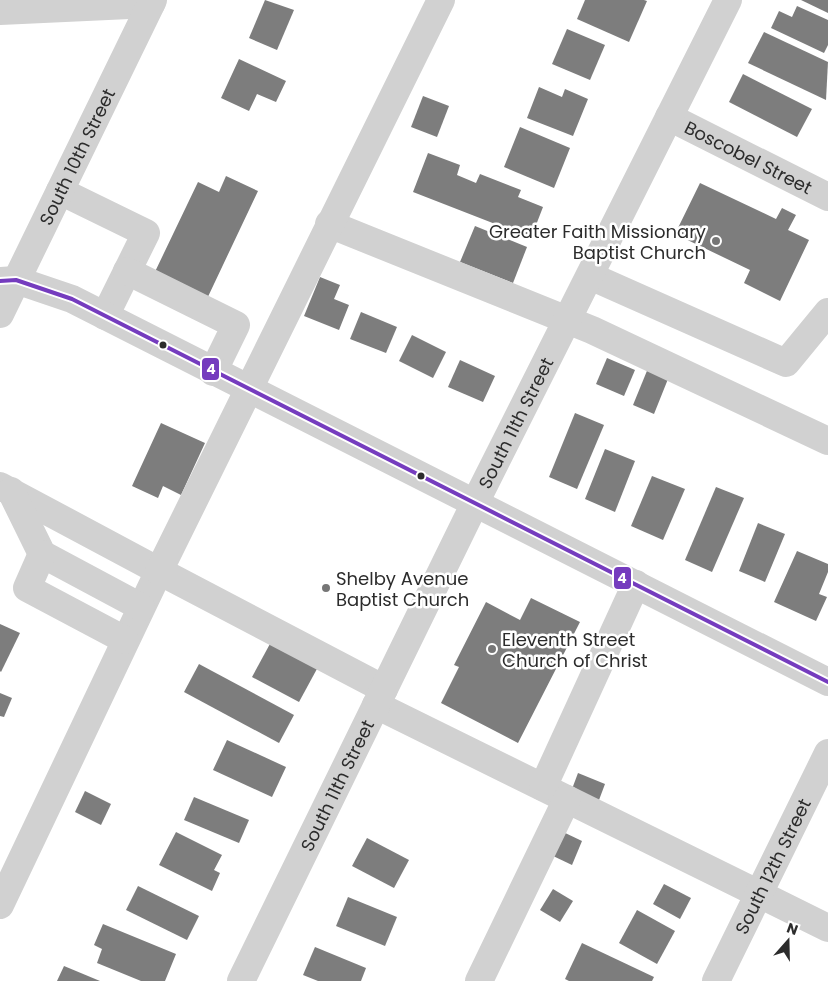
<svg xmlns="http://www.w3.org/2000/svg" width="828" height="981" font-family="Poppins,sans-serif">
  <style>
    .building { fill: #7d7d7d }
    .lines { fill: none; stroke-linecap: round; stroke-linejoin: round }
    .minor { stroke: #d1d1d1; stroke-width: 28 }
    .bus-1-casing { stroke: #fff; stroke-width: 8 }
    .bus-1 { stroke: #753cbe; stroke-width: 4 }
    .poi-dot { fill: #767676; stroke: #fff; stroke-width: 2 }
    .bus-dot { fill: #2c2c2c; stroke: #fff; stroke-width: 2 }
    .labels { text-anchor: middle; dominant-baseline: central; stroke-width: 5; stroke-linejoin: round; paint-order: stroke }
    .street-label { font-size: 18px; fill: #2c2c2c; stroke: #fff }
    .poi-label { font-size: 18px; fill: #2c2c2c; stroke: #fff; text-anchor: start }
    .line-badge { stroke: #fff; stroke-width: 2 }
    .badge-label { font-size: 14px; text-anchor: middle; font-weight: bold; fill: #fff }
  </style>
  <rect width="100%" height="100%" fill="#fff"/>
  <g class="building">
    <path d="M265,0L294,10L277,50L249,38Z"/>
    <path d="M585,0H644L647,1L629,42L577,19Z"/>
    <path d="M801,0H828V13Z"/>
    <path d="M797,6L828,20V45L824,53L771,28L779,11L792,17Z"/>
    <path d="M567,29L605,45L590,80L552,64Z"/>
    <path d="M764,32L828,62L826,100L748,63Z"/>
    <path d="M239,59L286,81L276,102L257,94L249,111L221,98Z"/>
    <path d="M743,74L812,109L797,137L729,102Z"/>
    <path d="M539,87L562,97L565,89L588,99L573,136L527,118Z"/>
    <path d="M423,96L449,106L437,137L411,127Z"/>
    <path d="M520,127L570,148L554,188L504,167Z"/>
    <path d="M428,153L460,165L457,175L476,183L480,174L521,190L518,197L543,207L531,238L413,192Z"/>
    <path d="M226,176L258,191L205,303L152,278L198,182L219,192Z"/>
    <path d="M700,183L776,219L782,208L796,215L788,230L809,240L780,301L744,283L750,270L675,234Z"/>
    <path d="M475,226L527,247L513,283L460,262Z"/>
    <path d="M320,277L340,285L334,299L349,305L339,330L304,316Z"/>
    <path d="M361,312L397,327L386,353L350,339Z"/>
    <path d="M412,335L446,352L433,378L399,361Z"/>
    <path d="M607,358L635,370L624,396L596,384Z"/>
    <path d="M460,360L495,376L483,402L448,387Z"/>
    <path d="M651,361L672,369L654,414L633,405Z"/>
    <path d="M575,413L604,425L577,489L549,477Z"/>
    <path d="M161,423L205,443L181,495L163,486L158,498L132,486Z"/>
    <path d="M605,449L635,461L615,512L585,499Z"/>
    <path d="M652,476L685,489L663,540L631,526Z"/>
    <path d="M716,487L744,498L712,572L685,560Z"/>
    <path d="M758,523L785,534L765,582L739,571Z"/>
    <path d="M797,551L828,564V572L819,594L827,597L816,621L774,602Z"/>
    <path d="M531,598L580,622L518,743L441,703L459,667L454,665L486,602L520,620Z"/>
    <path d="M0,624L20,633L1,672L0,671Z"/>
    <path d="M271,642L318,667L299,702L252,677Z"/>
    <path d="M199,664L294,715L279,743L184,692Z"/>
    <path d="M0,693L12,698L4,717L0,716Z"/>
    <path d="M227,740L286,767L272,797L213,770Z"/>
    <path d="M578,773L605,784L599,800L572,789Z"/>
    <path d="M85,791L111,804L101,825L75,812Z"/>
    <path d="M194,797L249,820L239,843L184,820Z"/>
    <path d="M561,831L582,841L572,865L551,855Z"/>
    <path d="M176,832L222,855L214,870L220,873L212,891L159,865Z"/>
    <path d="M367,838L409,860L394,888L352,866Z"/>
    <path d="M664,884L691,898L680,919L653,904Z"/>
    <path d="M138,886L199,916L187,940L126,910Z"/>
    <path d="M553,889L573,901L560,922L540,910Z"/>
    <path d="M348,897L397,917L385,946L336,926Z"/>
    <path d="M637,910L675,931L657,964L619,943Z"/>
    <path d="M103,924L176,954L165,981H141L97,963L102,949L94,945Z"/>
    <path d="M582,943L654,977L652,981H569L565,979Z"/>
    <path d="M315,947L366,968L361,981H318L303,975Z"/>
    <path d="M64,966L100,981H57Z"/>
  </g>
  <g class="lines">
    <g class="minor">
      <path d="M0,11L151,4"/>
      <path id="s1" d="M669,117L828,197"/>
      <path d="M60,191L146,233L105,316"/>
      <path d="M329,224L592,330L828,441"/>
      <path d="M127,271L236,325L213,372"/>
      <path d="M590,276L786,363L828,312"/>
      <path d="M0,281L16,280L72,299L828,682"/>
      <path id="s2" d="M0,314L153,0"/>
      <path d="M0,486L159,571L0,905"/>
      <path d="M11,491L42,554L141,607"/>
      <path d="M42,554L27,588L125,640"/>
      <path d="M384,689L159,571L441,0"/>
      <path d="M376,705L828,928"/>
      <path d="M543,787L636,584"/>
      <path id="s3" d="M241,981L475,503L728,0"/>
      <path d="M479,981L567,799"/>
      <path id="s4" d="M716,981L828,753"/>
    </g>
    <g class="bus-1-casing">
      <path id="bus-1" d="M0,281L16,280L72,299L828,682"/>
    </g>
    <use href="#bus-1" class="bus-1"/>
  </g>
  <g class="poi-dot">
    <circle cx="716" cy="241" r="5"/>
    <circle cx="326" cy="588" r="5"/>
    <circle cx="492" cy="649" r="5"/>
  </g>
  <g class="bus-dot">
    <circle cx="163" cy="345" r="4.5"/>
    <circle cx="421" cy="476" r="4.5"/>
  </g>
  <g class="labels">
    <g class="street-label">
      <text stroke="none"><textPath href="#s2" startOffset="175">South 10th Street</textPath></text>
      <text stroke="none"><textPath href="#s1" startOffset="89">Boscobel Street</textPath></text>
      <text stroke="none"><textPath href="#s3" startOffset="622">South 11th Street</textPath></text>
      <text stroke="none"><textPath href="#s3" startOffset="218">South 11th Street</textPath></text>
      <text stroke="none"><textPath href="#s4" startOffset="128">South 12th Street</textPath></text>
    </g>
    <g class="poi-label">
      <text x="706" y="231" text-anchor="end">Greater Faith Missionary<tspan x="706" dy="21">Baptist Church</tspan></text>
      <text x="336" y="578">Shelby Avenue<tspan x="336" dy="21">Baptist Church</tspan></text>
      <text x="502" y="639">Eleventh Street<tspan x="502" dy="21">Church of Christ</tspan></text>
    </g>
  </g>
  <g class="line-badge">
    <rect x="201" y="357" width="19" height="24" rx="5" fill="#753cbe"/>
    <rect x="613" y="566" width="19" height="24" rx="5" fill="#753cbe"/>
  </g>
  <g class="badge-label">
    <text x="211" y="374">4</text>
    <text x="622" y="583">4</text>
  </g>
  <g transform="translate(788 941) rotate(20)" stroke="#ffffff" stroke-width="4" paint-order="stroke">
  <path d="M0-4L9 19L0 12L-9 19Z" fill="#2c2c2c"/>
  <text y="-8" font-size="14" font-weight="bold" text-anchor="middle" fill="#2c2c2c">N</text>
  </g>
</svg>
